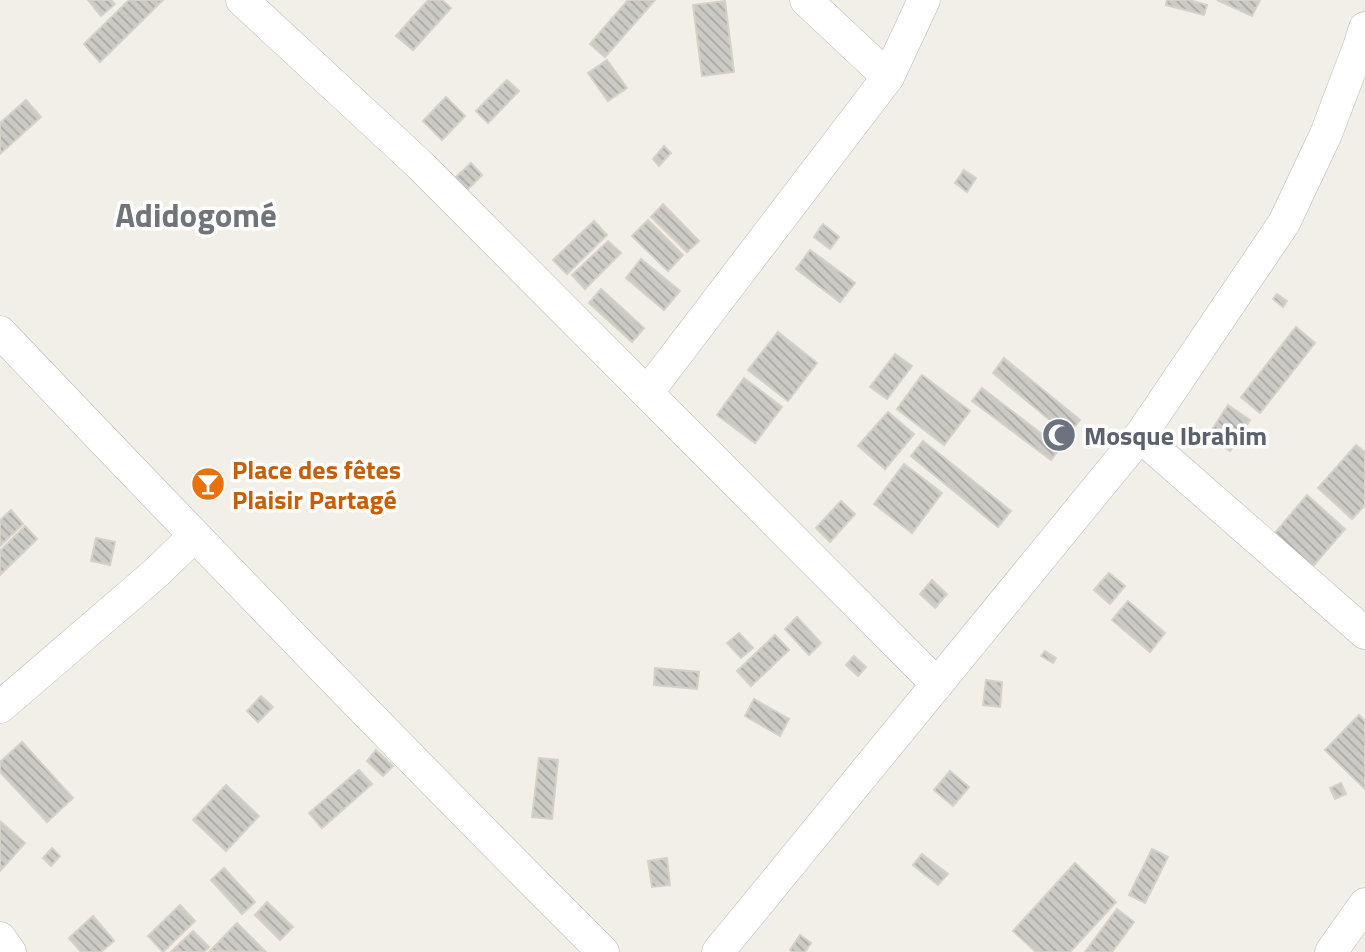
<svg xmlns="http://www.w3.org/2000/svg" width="1365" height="952" font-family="'Titillium Web',sans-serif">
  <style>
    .building { fill: url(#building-back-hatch); stroke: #d6d1c6; stroke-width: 2 }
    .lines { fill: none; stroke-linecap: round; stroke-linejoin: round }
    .minor-casing { stroke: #b5b8bc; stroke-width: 33 }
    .minor { stroke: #fff; stroke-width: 32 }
    .labels { text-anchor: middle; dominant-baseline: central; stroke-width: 7; stroke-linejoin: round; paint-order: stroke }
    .worship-label { font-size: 26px; font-weight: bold; fill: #5b616d; stroke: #fff; text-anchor: start }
    .food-label { font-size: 26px; font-weight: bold; fill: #c56008; stroke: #fff; text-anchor: start }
    .district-label { font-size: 33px; font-weight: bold; fill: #70757a; stroke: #fff }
  </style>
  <defs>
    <pattern id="building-back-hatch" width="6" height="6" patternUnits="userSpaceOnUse" patternTransform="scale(1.75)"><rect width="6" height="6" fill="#cccac5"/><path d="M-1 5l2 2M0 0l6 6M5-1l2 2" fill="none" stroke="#a9a8a4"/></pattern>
  </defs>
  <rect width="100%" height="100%" fill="#f1efe8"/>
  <g class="building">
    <path d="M88,0H111L115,4L101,16Z"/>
    <path d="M129,0H163L100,62L84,44Z"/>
    <path d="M428,0H442L451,8L413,50L396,36Z"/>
    <path d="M628,0H655L605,57L590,44Z"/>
    <path d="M1167,0H1189L1207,5L1204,15L1166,5Z"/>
    <path d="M1217,0H1260L1252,16Z"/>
    <path d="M725,1L734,72L702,76L693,5Z"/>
    <path d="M607,60L627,88L608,101L588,73Z"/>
    <path d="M507,80L519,91L488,123L476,111Z"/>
    <path d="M446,97L465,116L442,140L423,121Z"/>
    <path d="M26,100L41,117L0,154V123Z"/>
    <path d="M664,146L671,153L659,166L653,159Z"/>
    <path d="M471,163L482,175L465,192L453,180Z"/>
    <path d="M964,170L976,178L967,192L955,183Z"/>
    <path d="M663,204L699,241L687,252L651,217Z"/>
    <path d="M648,220L683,255L668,271L632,236Z"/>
    <path d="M594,221L607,235L567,274L553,260Z"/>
    <path d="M823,224L839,237L830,249L814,237Z"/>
    <path d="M608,241L621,253L585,289L572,275Z"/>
    <path d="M810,250L855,283L840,302L796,269Z"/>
    <path d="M641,259L680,291L664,310L626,278Z"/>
    <path d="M601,289L644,328L632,342L589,303Z"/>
    <path d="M1277,294L1287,301L1283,307L1273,299Z"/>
    <path d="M1296,327L1315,343L1260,413L1241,397Z"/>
    <path d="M778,332L817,363L788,401L748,370Z"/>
    <path d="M895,354L912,366L887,399L870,387Z"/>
    <path d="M1004,358L1080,420L1068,435L993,373Z"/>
    <path d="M922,375L970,411L944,445L897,409Z"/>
    <path d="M744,378L782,407L755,443L717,415Z"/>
    <path d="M982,388L1060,448L1051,460L972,401Z"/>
    <path d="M1228,405L1250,420L1230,451L1208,436Z"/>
    <path d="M888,412L914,434L885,469L858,446Z"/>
    <path d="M923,441L1011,511L998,527L911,456Z"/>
    <path d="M1356,445L1365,452V505L1352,519L1318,488Z"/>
    <path d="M904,464L942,493L912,533L874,504Z"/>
    <path d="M1307,495L1345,529L1307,573L1269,540Z"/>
    <path d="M841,501L855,514L830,542L816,528Z"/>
    <path d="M11,510L23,524L0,546V520Z"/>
    <path d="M25,526L37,539L0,575V551Z"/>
    <path d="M96,538L115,542L110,565L91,561Z"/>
    <path d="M1109,573L1125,586L1110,604L1094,590Z"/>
    <path d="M932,580L947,594L935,608L920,594Z"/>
    <path d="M1128,601L1165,633L1150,652L1112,620Z"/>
    <path d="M797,617L821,643L809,655L785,629Z"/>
    <path d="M739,633L753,648L741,658L727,643Z"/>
    <path d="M775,635L789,650L751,686L737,671Z"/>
    <path d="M1045,651L1056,658L1053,663L1041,656Z"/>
    <path d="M854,656L866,667L858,676L846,665Z"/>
    <path d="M655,668L699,672L697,689L654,685Z"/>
    <path d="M986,680L1002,682L1000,707L983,705Z"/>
    <path d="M261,696L273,707L258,722L247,711Z"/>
    <path d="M754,699L789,719L780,736L745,716Z"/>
    <path d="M1359,715L1365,721V789L1325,750Z"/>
    <path d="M22,742L73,798L47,822L0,772V762Z"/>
    <path d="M376,750L393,766L383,776L367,761Z"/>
    <path d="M539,758L558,760L552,819L532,817Z"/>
    <path d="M359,770L372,784L322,828L309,813Z"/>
    <path d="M950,771L969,787L953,806L934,790Z"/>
    <path d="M1341,783L1346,794L1335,799L1330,788Z"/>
    <path d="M226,785L259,816L226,851L193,820Z"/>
    <path d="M0,821L25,843L0,871Z"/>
    <path d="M52,848L60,856L51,866L43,858Z"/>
    <path d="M1152,849L1168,857L1145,903L1129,895Z"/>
    <path d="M922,854L948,874L938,885L913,865Z"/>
    <path d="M667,858L670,885L652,887L648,861Z"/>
    <path d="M1075,863L1116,902L1070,952H1036L1013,931Z"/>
    <path d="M224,868L255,902L242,914L211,880Z"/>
    <path d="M267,902L293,927L280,940L255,915Z"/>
    <path d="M180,905L195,921L163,952L148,936Z"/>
    <path d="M1117,909L1134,922L1112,952H1085Z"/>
    <path d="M93,916L114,941L101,952H81L69,938Z"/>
    <path d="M237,923L266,952L210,951Z"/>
    <path d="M193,931L209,947L204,952H171Z"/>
    <path d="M800,935L811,943L805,952H793L790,950Z"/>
  </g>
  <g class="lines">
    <g class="minor-casing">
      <g id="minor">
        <path d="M242,0L420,165L937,684"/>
        <path d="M806,0L888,77"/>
        <path d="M0,332C199,541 399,748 603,952"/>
        <path d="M647,393L888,77L924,0"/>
        <path d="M1140,436L1365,633"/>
        <path d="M0,707L156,573L194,536"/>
        <path d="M0,938L10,952"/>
        <path d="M718,952L1140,436L1284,223L1326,134L1359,47L1365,28"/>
        <path d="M1331,952L1365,904"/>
      </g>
    </g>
    <use href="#minor" class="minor"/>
  </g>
  <defs>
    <g id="mosque-disc" transform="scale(1.75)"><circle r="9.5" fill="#6b7280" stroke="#fff"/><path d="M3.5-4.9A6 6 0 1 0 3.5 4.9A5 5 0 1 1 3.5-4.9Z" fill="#fff"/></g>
    <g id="bar-disc" transform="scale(1.75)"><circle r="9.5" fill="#e8710a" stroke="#fff"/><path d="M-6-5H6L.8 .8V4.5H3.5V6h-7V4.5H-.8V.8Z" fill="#fff"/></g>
  </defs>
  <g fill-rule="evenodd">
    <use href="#mosque-disc" x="1059" y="435"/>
    <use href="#bar-disc" x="208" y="484"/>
  </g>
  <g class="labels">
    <g class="worship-label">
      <text x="1084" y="435">Mosque Ibrahim</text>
    </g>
    <g class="food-label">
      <text x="232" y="469">Place des fêtes<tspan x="232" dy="30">Plaisir Partagé</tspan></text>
    </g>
    <g class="district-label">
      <text x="196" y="215">Adidogomé</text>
    </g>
  </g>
</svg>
